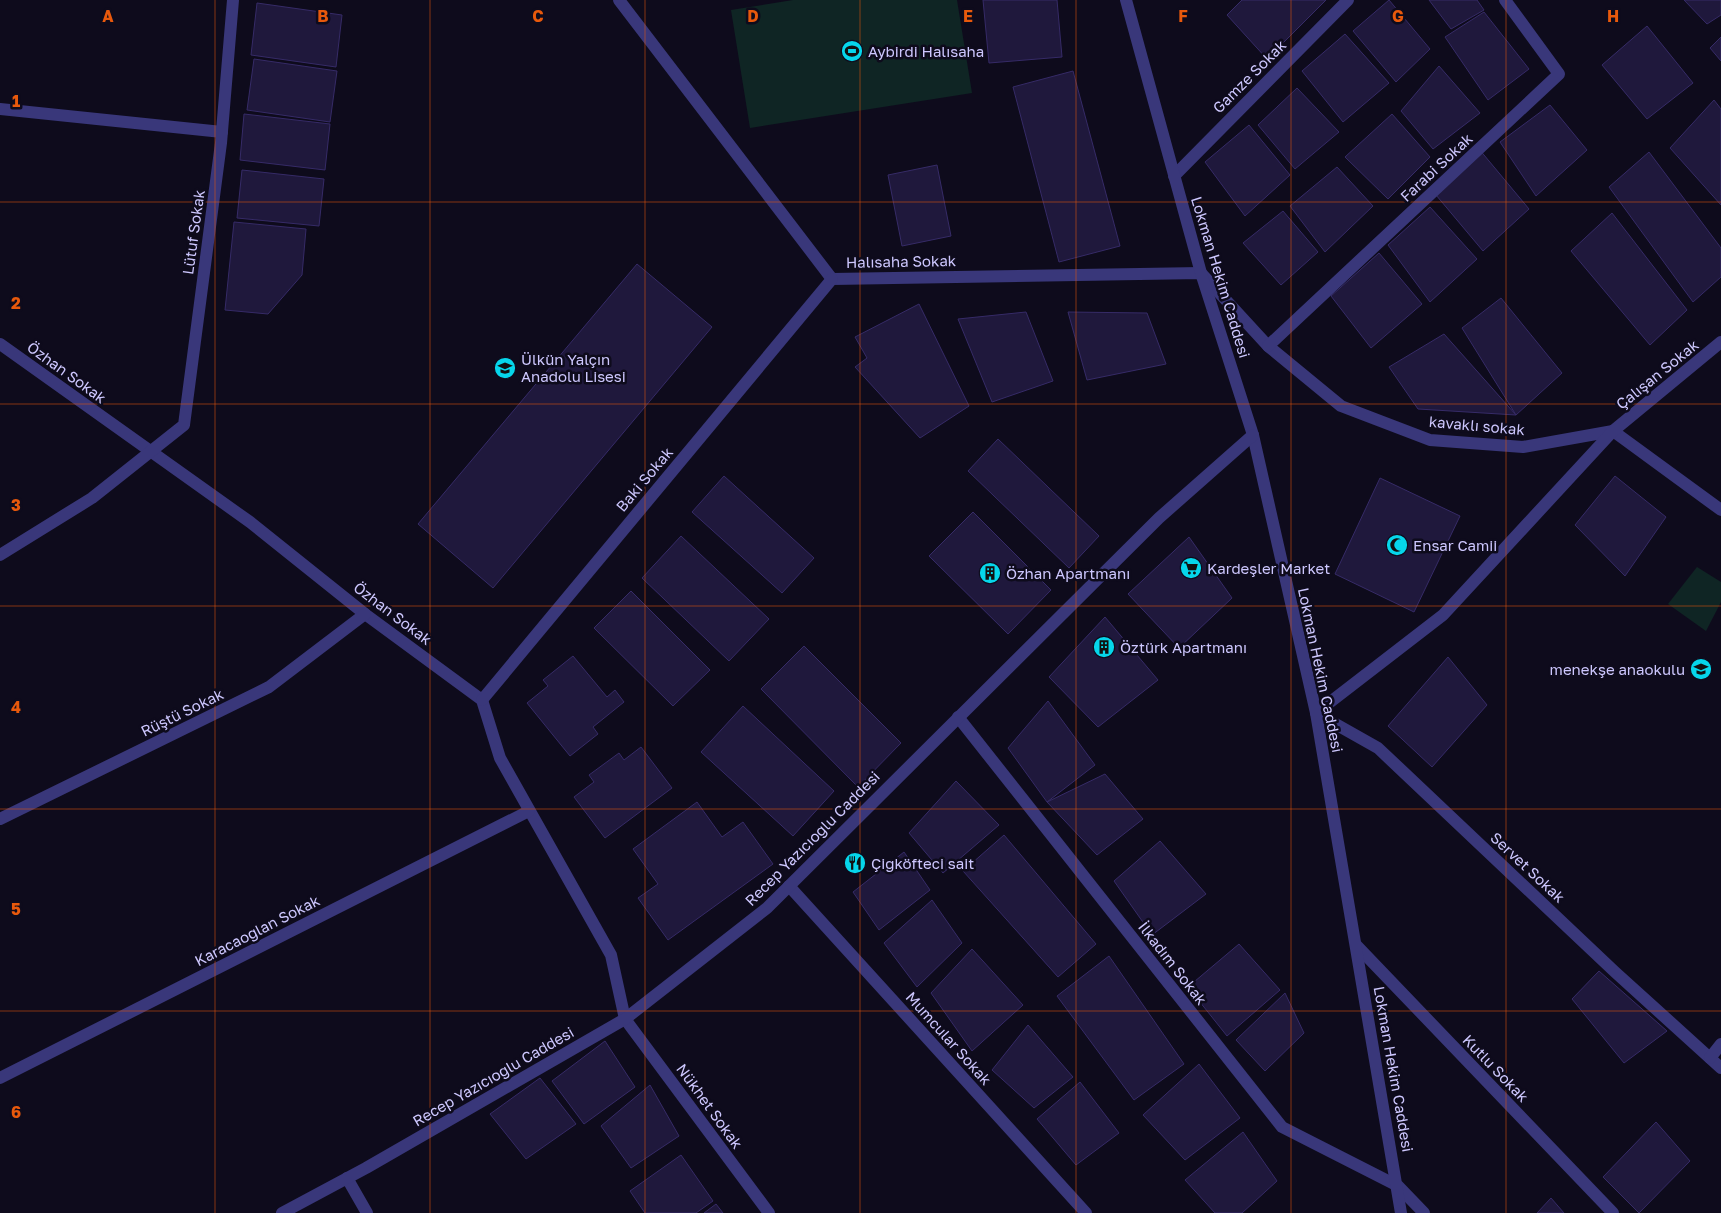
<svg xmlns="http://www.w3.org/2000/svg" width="1721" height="1213" font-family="'Golos Text',sans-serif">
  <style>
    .green { fill: #0f2524 }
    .building { fill: #1f183c; stroke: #362b67 }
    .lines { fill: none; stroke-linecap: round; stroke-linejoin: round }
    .minor { stroke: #39377a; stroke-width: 12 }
    .tertiary { stroke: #39377a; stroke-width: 12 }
    .grid { fill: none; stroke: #e8590c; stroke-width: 1; stroke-opacity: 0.55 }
    .labels { text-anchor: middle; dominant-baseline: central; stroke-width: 5; stroke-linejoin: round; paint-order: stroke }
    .poi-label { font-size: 15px; fill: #cdc7fe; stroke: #0e0b1c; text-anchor: start }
    .street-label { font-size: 15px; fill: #cdc7fe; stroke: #0e0b1c }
    .grid-label { font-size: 16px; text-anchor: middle; font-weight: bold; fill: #e8590c; stroke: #0e0b1c; stroke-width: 5; stroke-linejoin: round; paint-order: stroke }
  </style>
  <rect width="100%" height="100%" fill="#0e0b1c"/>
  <g class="green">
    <path d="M793,0H957L972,93L750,128L731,10Z"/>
    <path d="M1697,567L1721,582V602L1706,631L1668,604Z"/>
  </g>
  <g class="building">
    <path d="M983,0H1057L1062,57L989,63Z"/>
    <path d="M1242,0H1326L1267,59L1227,15Z"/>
    <path d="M1389,0L1430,49L1396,82L1353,31Z"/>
    <path d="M1429,0H1477L1484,10L1451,29Z"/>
    <path d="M1684,0H1721V15L1707,24Z"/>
    <path d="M257,3L342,15L336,67L251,55Z"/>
    <path d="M1484,12L1529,69L1488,100L1445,37Z"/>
    <path d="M1647,26L1693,83L1647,119L1602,65Z"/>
    <path d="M1345,34L1389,83L1343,122L1302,71Z"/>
    <path d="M1721,37V61L1710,48Z"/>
    <path d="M254,59L337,71L330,122L247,110Z"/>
    <path d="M1439,66L1480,113L1433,149L1401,111Z"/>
    <path d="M1073,71L1120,246L1059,262L1013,87Z"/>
    <path d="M1297,88L1339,132L1295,169L1258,125Z"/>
    <path d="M1714,100L1721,109V205L1670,148Z"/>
    <path d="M1550,105L1587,150L1536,196L1500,142Z"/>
    <path d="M244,114L330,124L325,170L240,160Z"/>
    <path d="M1392,114L1430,157L1388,199L1345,157Z"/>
    <path d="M1249,125L1290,175L1245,216L1205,162Z"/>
    <path d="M1479,149L1529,209L1483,251L1436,195Z"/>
    <path d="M1649,152L1721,248V277L1693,302L1609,187Z"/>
    <path d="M937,165L951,236L902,246L888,175Z"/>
    <path d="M1337,167L1373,206L1325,252L1290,206Z"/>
    <path d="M242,170L324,179L319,226L237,218Z"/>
    <path d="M1430,207L1477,259L1430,302L1388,245Z"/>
    <path d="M1283,211L1318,252L1281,285L1243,243Z"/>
    <path d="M1612,213L1687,310L1650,345L1571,251Z"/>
    <path d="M234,222L306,229L302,275L268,314L225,310Z"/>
    <path d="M1379,253L1422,304L1371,348L1331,296Z"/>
    <path d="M637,264L712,327L493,588L418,524Z"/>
    <path d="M1501,298L1562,373L1516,415L1462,328Z"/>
    <path d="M919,304L969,406L920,438L855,367L867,358L855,337Z"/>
    <path d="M1026,312L1053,381L992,402L958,319Z"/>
    <path d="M1068,312L1147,313L1166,364L1087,380Z"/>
    <path d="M1444,334L1516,415L1418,409L1389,367Z"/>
    <path d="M998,439L1099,536L1069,568L968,471Z"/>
    <path d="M724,476L814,558L782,593L692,512Z"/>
    <path d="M1615,476L1666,517L1625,576L1575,525Z"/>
    <path d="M1380,478L1460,516L1414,612L1335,574Z"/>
    <path d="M973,512L1051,590L1008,634L929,556Z"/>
    <path d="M681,536L769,619L729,661L642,578Z"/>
    <path d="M1189,537L1232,598L1179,648L1128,594Z"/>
    <path d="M631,591L710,670L673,706L594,628Z"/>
    <path d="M1105,617L1158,680L1098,727L1049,677Z"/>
    <path d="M804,646L901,743L858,787L761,689Z"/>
    <path d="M573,656L607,697L615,690L624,702L593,727L598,734L570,756L527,703L548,686L543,680Z"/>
    <path d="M1448,657L1487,705L1432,767L1388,726Z"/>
    <path d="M1048,701L1095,765L1047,802L1008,748Z"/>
    <path d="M743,706L834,791L793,836L701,752Z"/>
    <path d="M641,747L672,788L605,838L574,797L594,782L589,775L619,753L624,760Z"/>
    <path d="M1105,774L1143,819L1097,855L1047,802Z"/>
    <path d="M956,781L999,825L943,873L909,833Z"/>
    <path d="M697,802L722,837L743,822L773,864L668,940L638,898L658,884L633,849Z"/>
    <path d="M1004,835L1096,944L1058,977L963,871Z"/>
    <path d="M1160,841L1206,894L1152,935L1114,881Z"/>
    <path d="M904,852L930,890L879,930L853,892Z"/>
    <path d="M932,900L962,943L917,987L884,943Z"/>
    <path d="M1239,944L1280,990L1227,1036L1188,987Z"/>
    <path d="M972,949L1023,1005L972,1051L931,993Z"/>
    <path d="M1109,956L1184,1064L1134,1100L1057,996Z"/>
    <path d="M1599,971L1667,1031L1624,1063L1572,999Z"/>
    <path d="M1285,993L1304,1033L1265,1071L1236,1040Z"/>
    <path d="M1028,1025L1073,1077L1034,1108L992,1070Z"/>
    <path d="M605,1041L635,1087L584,1124L552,1081Z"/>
    <path d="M1199,1064L1240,1118L1185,1160L1143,1115Z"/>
    <path d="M540,1078L576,1124L526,1159L490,1114Z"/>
    <path d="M1080,1082L1119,1133L1076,1165L1037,1119Z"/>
    <path d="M650,1085L679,1136L631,1168L601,1126Z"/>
    <path d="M1656,1122L1690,1161L1639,1213L1603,1177Z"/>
    <path d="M1243,1132L1277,1181L1242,1213H1215L1185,1180Z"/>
    <path d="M681,1155L713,1201L696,1213H645L630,1191Z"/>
    <path d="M1551,1198L1564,1213H1537Z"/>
    <path d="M716,1204L723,1213H704Z"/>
  </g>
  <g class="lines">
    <g class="minor">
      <path d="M619,0L832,279L1201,273L1268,346L1341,406L1430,440L1523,447L1613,431L1721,510"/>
      <path d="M0,109L222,132"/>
      <path d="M1174,176L1348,0"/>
      <path d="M1721,342L1613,431L1443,615L1316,713L1378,748L1615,972L1721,1068"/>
      <path d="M0,344L250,522L365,614L482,700L500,758L611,955L625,1019L769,1213"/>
      <path d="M1268,346L1559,74L1505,0"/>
      <path d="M0,555L92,498L184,425L221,143L233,0"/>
      <path d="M482,700L832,279"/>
      <path d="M958,717L1282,1127L1398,1186L1424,1213"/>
      <path d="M0,819L269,687L365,614"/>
      <path d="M789,886L1086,1213"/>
      <path d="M1356,945L1613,1213"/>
      <path d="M1710,1058L1721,1044"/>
      <path d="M0,1078L529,811"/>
      <path d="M347,1178L367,1213"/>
    </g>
    <g class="tertiary">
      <path d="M1126,0L1201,273L1253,435L1316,713L1401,1213"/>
      <path d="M282,1213L366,1168L625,1019L767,908L1159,518L1253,435"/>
    </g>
  </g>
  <path class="grid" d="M215,0V1213M430,0V1213M645,0V1213M860,0V1213M1076,0V1213M1291,0V1213M1506,0V1213M0,202H1721M0,404H1721M0,606H1721M0,809H1721M0,1011H1721"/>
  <defs>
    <g id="stadium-disc" transform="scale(1.125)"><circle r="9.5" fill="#06d6eb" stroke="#0e0b1c"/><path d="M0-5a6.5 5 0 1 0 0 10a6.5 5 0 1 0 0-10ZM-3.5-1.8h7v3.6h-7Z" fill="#111"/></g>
    <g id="school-disc" transform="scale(1.125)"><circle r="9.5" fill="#06d6eb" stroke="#0e0b1c"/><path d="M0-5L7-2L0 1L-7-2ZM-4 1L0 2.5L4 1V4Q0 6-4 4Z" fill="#111"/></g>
    <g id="mosque-disc" transform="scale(1.125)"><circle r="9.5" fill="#06d6eb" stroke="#0e0b1c"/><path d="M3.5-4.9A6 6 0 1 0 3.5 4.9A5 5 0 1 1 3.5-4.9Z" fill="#111"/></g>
    <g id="supermarket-disc" transform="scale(1.125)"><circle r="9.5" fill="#06d6eb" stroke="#0e0b1c"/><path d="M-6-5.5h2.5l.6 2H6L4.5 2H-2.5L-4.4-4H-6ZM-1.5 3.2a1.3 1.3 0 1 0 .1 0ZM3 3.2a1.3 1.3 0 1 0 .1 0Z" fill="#111"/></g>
    <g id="building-disc" transform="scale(1.125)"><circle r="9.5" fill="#06d6eb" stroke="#0e0b1c"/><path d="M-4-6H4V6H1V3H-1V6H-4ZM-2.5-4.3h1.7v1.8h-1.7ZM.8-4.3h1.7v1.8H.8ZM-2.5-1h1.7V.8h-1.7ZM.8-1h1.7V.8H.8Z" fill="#111"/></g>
    <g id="restaurant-disc" transform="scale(1.125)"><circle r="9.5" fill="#06d6eb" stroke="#0e0b1c"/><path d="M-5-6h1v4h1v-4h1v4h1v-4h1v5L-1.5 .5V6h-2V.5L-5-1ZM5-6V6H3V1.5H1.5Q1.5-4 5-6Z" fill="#111"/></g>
  </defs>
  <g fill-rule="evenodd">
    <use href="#stadium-disc" x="852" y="51"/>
    <use href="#school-disc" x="505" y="368"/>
    <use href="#mosque-disc" x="1397" y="545"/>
    <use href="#supermarket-disc" x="1191" y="568"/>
    <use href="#building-disc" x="990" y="573"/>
    <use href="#building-disc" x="1104" y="647"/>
    <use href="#school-disc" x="1701" y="669"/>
    <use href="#restaurant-disc" x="855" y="863"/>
  </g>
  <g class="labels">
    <g class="poi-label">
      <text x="868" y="51">Aybirdi Halısaha</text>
      <text x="521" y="359">Ülkün Yalçın<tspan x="521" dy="17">Anadolu Lisesi</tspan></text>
      <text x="1413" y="545">Ensar Camii</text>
      <text x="1207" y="568">Kardeşler Market</text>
      <text x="1006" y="573">Özhan Apartmanı</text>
      <text x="1120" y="647">Öztürk Apartmanı</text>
      <text x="1685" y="669" text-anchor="end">menekşe anaokulu</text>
      <text x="871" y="863">Çiğköfteci sait</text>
    </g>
    <g class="street-label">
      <text transform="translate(1249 76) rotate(-45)">Gamze Sokak</text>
      <text transform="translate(1436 167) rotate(-43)">Farabi Sokak</text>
      <text transform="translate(193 232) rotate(-82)">Lütuf Sokak</text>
      <text transform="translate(901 261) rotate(-1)">Halısaha Sokak</text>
      <text transform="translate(1221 277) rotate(73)">Lokman Hekim Caddesi</text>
      <text transform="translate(67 372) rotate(36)">Özhan Sokak</text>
      <text transform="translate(1657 374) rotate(-39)">Çalışan Sokak</text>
      <text transform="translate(1477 425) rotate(5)">kavaklı sokak</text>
      <text transform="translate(644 479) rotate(-50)">Baki Sokak</text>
      <text transform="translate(393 613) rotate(37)">Özhan Sokak</text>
      <text transform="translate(1321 670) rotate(78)">Lokman Hekim Caddesi</text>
      <text transform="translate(182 712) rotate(-26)">Rüştü Sokak</text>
      <text transform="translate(812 838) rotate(-45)">Recep Yazıcıoğlu Caddesi</text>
      <text transform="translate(1528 867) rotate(43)">Servet Sokak</text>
      <text transform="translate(257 930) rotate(-27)">Karacaoğlan Sokak</text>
      <text transform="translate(1173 963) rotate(52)">İlkadım Sokak</text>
      <text transform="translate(949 1038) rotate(48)">Mumcular Sokak</text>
      <text transform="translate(1496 1068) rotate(46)">Kutlu Sokak</text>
      <text transform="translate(1394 1069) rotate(80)">Lokman Hekim Caddesi</text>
      <text transform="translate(493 1076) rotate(-30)">Recep Yazıcıoğlu Caddesi</text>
      <text transform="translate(710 1106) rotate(54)">Nükhet Sokak</text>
    </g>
  </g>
  <g class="grid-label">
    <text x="108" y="22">A</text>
    <text x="323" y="22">B</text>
    <text x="538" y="22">C</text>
    <text x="753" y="22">D</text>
    <text x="968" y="22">E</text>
    <text x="1183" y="22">F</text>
    <text x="1398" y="22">G</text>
    <text x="1613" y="22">H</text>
    <text x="16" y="107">1</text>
    <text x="16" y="309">2</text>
    <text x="16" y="511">3</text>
    <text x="16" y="713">4</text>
    <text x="16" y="915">5</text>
    <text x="16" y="1118">6</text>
  </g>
</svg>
